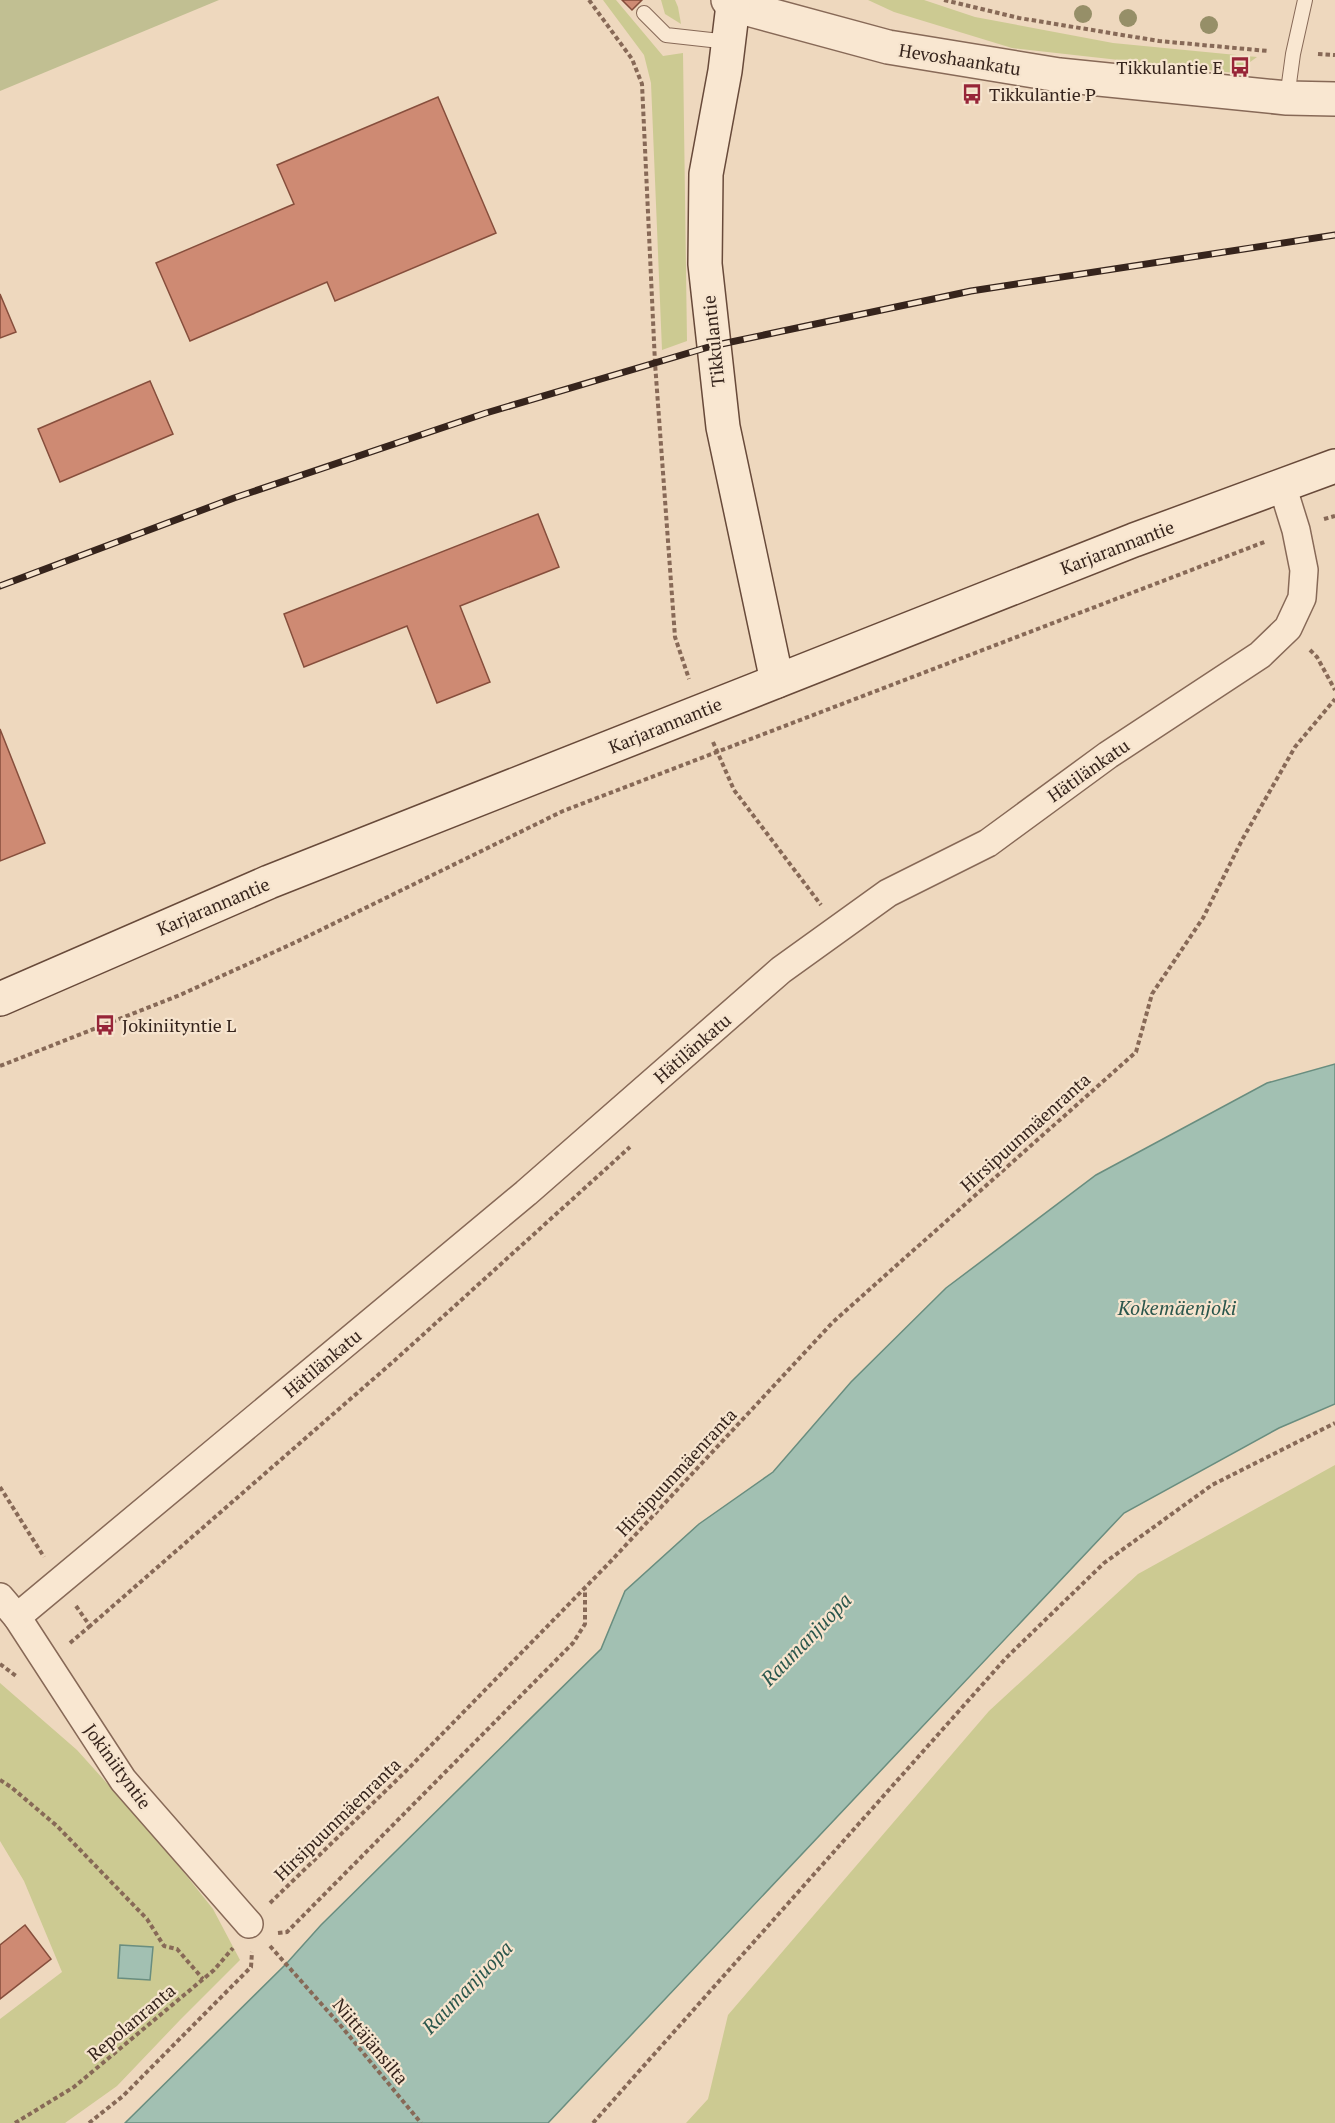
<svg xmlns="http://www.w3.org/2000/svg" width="1335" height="2123" font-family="'PT Serif',serif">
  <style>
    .green { fill: #ccca92 }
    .cemetery { fill: #c1bf92 }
    .water { fill: #a2c0b2; stroke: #698d7f; stroke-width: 1.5 }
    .building { fill: #ce8a73; stroke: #864e3c; stroke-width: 1.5 }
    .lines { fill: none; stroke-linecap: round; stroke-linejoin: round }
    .service-casing { stroke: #876957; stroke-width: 16 }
    .minor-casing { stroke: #876957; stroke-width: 30 }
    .tertiary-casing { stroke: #876957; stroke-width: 36 }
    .secondary-casing { stroke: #684a3a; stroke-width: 36 }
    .path { stroke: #876957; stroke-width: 4; stroke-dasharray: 4.5 3; stroke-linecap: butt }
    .service { stroke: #f9e7d1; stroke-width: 14 }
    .minor { stroke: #f9e7d1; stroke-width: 27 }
    .tertiary { stroke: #f9e7d1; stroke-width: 33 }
    .secondary { stroke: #f9e7d1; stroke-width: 33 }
    .rail-casing { stroke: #36241c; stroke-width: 7 }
    .rail { stroke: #f6e4ce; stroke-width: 4.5; stroke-dasharray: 14; stroke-linecap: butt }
    .tree { fill: #968f68 }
    .labels { text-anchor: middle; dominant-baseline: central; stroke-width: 4.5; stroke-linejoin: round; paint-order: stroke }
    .street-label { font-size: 18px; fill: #36241c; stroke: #f6e4ce }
    .poi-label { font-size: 18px; fill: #36241c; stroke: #f6e4ce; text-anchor: start }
    .water-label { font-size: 20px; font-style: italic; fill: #2a564c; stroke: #f6e4ce }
  </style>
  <rect width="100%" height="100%" fill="#eed8be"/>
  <g class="green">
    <path d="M603,0H616L663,56L683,53L687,341L662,350L651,83L644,55Z"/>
    <path d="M661,0H675L678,7L681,24L665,14Z"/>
    <path d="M868,0H924L975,17L1113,43L1257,57L1235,73L1012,48L894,12Z"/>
    <path d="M1335,1465V2123H686L708,2099L728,2015L989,1711L1138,1574Z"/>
    <path d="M0,1683L77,1750L158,1840L213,1909L240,1960L180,2020L117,2086L65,2123H0V2019L62,1972L24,1881L0,1841Z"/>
  </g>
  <path class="cemetery" d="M0,0H219L0,91Z"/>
  <g class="water">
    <path d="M1335,1064V1404L1279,1428L1124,1513L548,2123H125L286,1964L321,1925L601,1649L625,1591L699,1524L773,1472L851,1382L946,1288L1096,1175L1267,1083Z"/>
    <path d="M120,1945L153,1947L150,1980L118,1978Z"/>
  </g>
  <g class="building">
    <path d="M622,0H642L632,10Z"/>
    <path d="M438,97L496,233L335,301L327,282L190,341L156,263L294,204L277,165Z"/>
    <path d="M0,294L16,332L0,338Z"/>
    <path d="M150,381L173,434L60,482L38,429Z"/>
    <path d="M538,514L559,567L460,606L490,682L437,703L407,626L304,667L284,614Z"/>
    <path d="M0,729L45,843L0,861Z"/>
    <path d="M25,1925L51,1959L0,1999V1945Z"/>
  </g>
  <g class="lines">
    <g class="service-casing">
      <g id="service">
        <path d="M644,13L666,35L729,42"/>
        <path d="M1287,98L1293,54L1305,0"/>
      </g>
    </g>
    <g class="minor-casing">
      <g id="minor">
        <path d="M0,1597L17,1617L123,1780L249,1924"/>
        <path d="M17,1617L526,1193L781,970L888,893L988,843L1108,755L1260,655L1288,628L1302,598L1304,570L1296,530L1282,485"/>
      </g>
    </g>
    <g class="tertiary-casing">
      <path id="tertiary" d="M728,0L733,5L888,47L1059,75L1287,98L1335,99"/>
    </g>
    <g class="secondary-casing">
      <g id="secondary">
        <path d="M733,5L725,71L706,174L705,264L723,427L777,681"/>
        <path d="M0,999L269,882L1134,540L1335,466"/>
      </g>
    </g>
    <g class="path">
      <path d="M589,0L632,59L642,84L655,363L675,637L689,679"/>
      <path d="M944,0L1019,18L1159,41L1268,51"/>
      <path d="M1318,54L1335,55"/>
      <path d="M1324,519L1335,516"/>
      <path d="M1310,650L1317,657L1335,690"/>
      <path d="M713,742L734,790L821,905"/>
      <path d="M0,1066L180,995L296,942L563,811L1267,541"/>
      <path d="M0,1487L44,1557"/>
      <path d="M76,1606L90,1626L394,1361L630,1147"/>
      <path d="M70,1643L90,1626"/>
      <path d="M0,1664L16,1676"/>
      <path d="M0,1780L11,1787L57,1826L147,1919L164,1946L177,1949L203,1979"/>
      <path d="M270,1903L405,1772L612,1560L833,1322L1136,1052L1152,994L1203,918L1242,840L1295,747L1335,699"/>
      <path d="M278,1933L287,1932L573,1643L585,1624V1589"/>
      <path d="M270,1946L341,2026L421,2123"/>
      <path d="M15,2123L74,2087L214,1970L233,1948"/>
      <path d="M89,2123L123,2096L251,1967L252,1952"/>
      <path d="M593,2123L1006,1658L1104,1563L1212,1485L1335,1423"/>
    </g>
    <use href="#service" class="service"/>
    <use href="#minor" class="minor"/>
    <use href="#tertiary" class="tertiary"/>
    <use href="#secondary" class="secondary"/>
    <g class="rail-casing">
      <path id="rail" d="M0,586L234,498L486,413L712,346L971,291L1335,235"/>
    </g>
    <use href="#rail" class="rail"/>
  </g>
  <g class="tree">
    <circle cx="1083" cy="14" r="9"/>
    <circle cx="1128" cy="18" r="9"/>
    <circle cx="1209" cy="25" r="9"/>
  </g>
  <defs>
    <g id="bus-bare" transform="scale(1.62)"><path d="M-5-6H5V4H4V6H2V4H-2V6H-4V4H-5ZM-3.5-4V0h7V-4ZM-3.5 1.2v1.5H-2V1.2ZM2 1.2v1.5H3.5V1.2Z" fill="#972538" stroke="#f6e4ce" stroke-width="2.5" paint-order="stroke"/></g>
  </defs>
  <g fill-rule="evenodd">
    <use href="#bus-bare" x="1240" y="67"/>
    <use href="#bus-bare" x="972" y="94"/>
    <use href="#bus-bare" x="105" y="1025"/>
  </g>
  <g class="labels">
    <g class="street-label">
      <text transform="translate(960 59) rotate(9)">Hevoshaankatu</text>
      <text transform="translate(713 341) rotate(-96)">Tikkulantie</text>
      <text transform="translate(1117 547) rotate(-21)">Karjarannantie</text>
      <text transform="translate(665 725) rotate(-22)">Karjarannantie</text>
      <text transform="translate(1088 770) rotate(-35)">Hätilänkatu</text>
      <text transform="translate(213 906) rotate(-23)">Karjarannantie</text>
      <text transform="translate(692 1048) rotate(-41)">Hätilänkatu</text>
      <text transform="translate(1025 1132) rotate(-42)">Hirsipuunmäenranta</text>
      <text transform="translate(322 1363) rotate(-40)">Hätilänkatu</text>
      <text transform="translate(676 1472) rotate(-47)">Hirsipuunmäenranta</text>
      <text transform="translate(118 1766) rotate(54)">Jokiniityntie</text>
      <text transform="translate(337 1819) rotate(-44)">Hirsipuunmäenranta</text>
      <text transform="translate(131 2022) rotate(-40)">Repolanranta</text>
      <text transform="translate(371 2041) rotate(50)">Niittäjänsilta</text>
    </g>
    <g class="poi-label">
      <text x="1223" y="67" text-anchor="end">Tikkulantie E</text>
      <text x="989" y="94">Tikkulantie P</text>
      <text x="122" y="1025">Jokiniityntie L</text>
    </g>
    <g class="water-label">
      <text x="1177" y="1307">Kokemäenjoki</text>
      <text transform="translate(806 1639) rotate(-46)">Raumanjuopa</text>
      <text transform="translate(467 1987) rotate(-46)">Raumanjuopa</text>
    </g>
  </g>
</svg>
